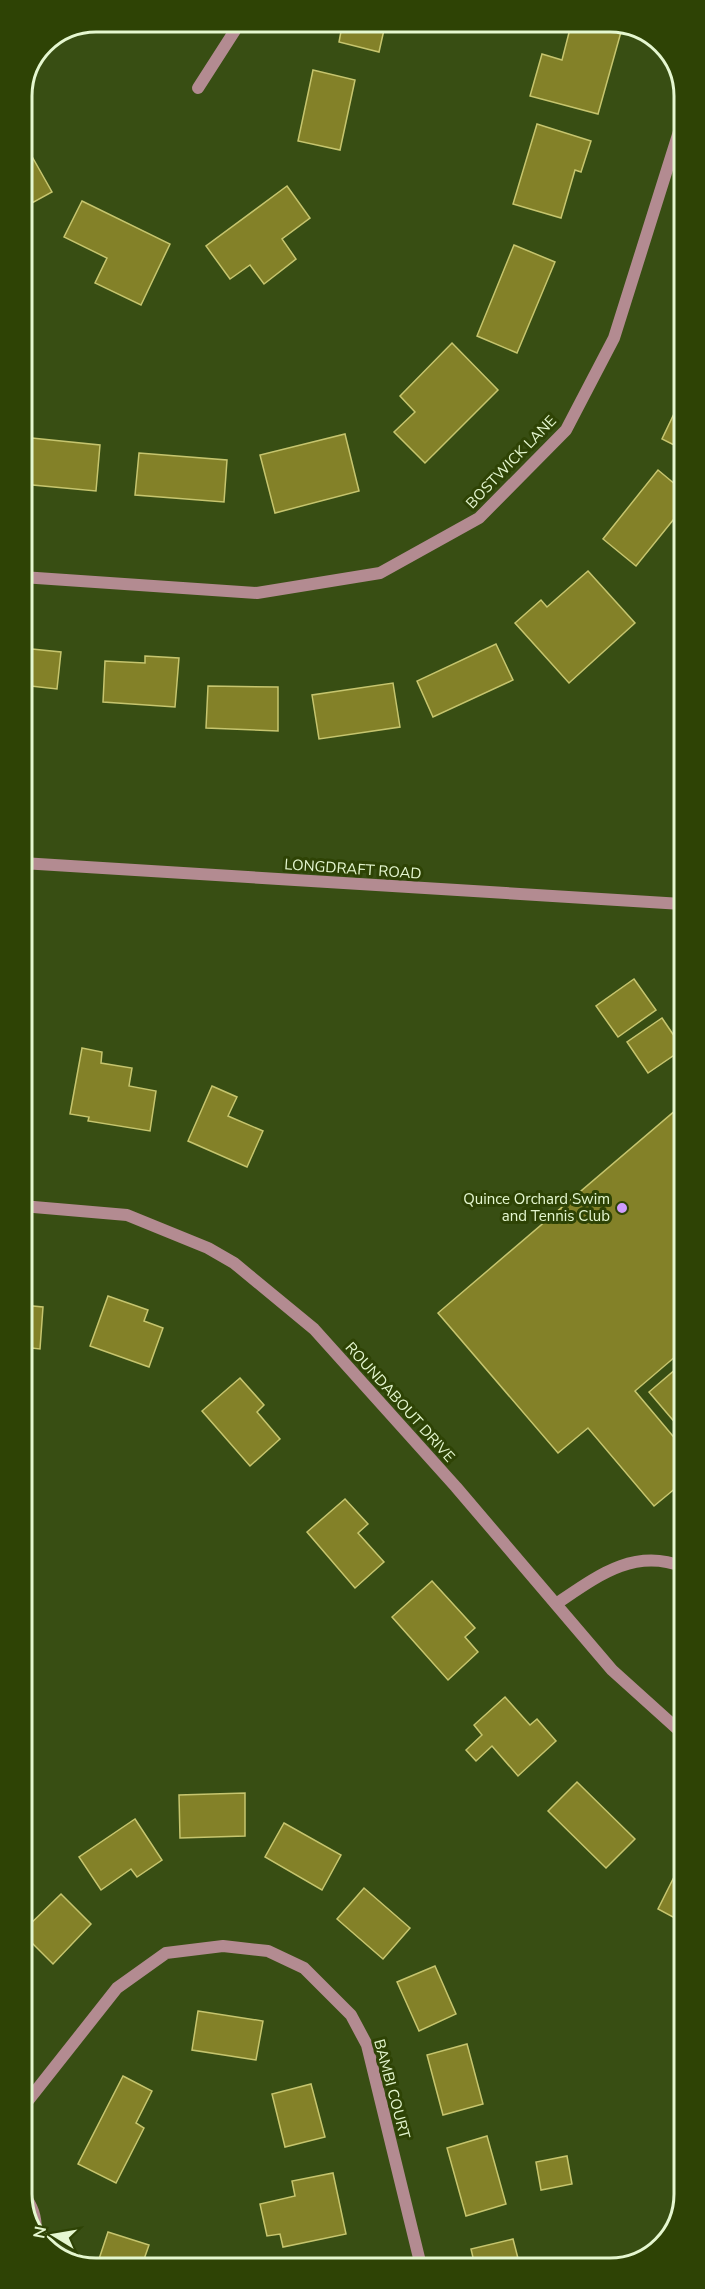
<svg xmlns="http://www.w3.org/2000/svg" width="705" height="2289" font-family="'Nunito Sans',sans-serif">
  <style>
    .building { fill: #838128; stroke: #c6c56e; stroke-width: 1.5 }
    .lines { fill: none; stroke-linecap: round; stroke-linejoin: round }
    .service { stroke: #b38b91; stroke-width: 12 }
    .minor { stroke: #b38b91; stroke-width: 12 }
    .tertiary { stroke: #b38b91; stroke-width: 12 }
    .poi-dot { fill: #d09dfe; stroke: #2e4305; stroke-width: 2 }
    .labels { text-anchor: middle; dominant-baseline: central; stroke-width: 6; stroke-linejoin: round; paint-order: stroke }
    .street-label { font-size: 15px; fill: #e5f7d0; stroke: #2e4305 }
    .poi-label { font-size: 15px; fill: #e5f7d0; stroke: #2e4305; text-anchor: end }
    .rim { fill: none; stroke: #e5f7d0; stroke-width: 3 }
  </style>
  <rect width="100%" height="100%" fill="#384e13"/>
  <g class="building">
    <path d="M343,21H386L379,52L339,42Z"/>
    <path d="M572,21H583L621,32L598,114L530,96L542,54L562,60Z"/>
    <path d="M313,70L355,80L340,150L298,141Z"/>
    <path d="M537,124L591,141L581,172L575,170L561,218L513,204Z"/>
    <path d="M21,137L52,192L21,209Z"/>
    <path d="M287,186L310,218L282,239L296,259L264,284L250,265L230,279L206,246Z"/>
    <path d="M82,201L170,244L141,305L95,283L107,258L64,237Z"/>
    <path d="M514,245L555,262L517,353L477,336Z"/>
    <path d="M452,343L498,390L425,463L394,432L415,412L400,396Z"/>
    <path d="M682,397V449L662,439Z"/>
    <path d="M345,434L359,491L275,513L260,455Z"/>
    <path d="M22,437L100,445L96,491L22,484Z"/>
    <path d="M139,453L227,460L224,502L135,495Z"/>
    <path d="M658,470L682,490V509L636,566L603,539Z"/>
    <path d="M588,571L635,623L569,683L515,623L541,600L547,607Z"/>
    <path d="M496,644L513,680L433,717L417,681Z"/>
    <path d="M22,648L61,652L57,689L22,685Z"/>
    <path d="M145,656L179,658L175,707L103,702L105,661L145,663Z"/>
    <path d="M393,683L400,727L319,739L312,695Z"/>
    <path d="M208,686L278,687V731L206,728Z"/>
    <path d="M634,979L656,1010L618,1037L596,1006Z"/>
    <path d="M662,1018L683,1049L648,1073L627,1042Z"/>
    <path d="M82,1048L102,1052L101,1063L132,1068L129,1086L156,1091L150,1131L88,1121L89,1117L70,1114Z"/>
    <path d="M22,1056L28,1057L23,1109H22Z"/>
    <path d="M212,1086L237,1097L228,1116L263,1131L247,1167L188,1141Z"/>
    <path d="M683,1104V1350L635,1391L683,1448V1482L654,1506L588,1428L558,1453L438,1313Z"/>
    <path d="M108,1296L148,1310L144,1321L163,1328L149,1367L90,1346Z"/>
    <path d="M22,1305L43,1307L40,1349L23,1347Z"/>
    <path d="M683,1363V1432L649,1392Z"/>
    <path d="M240,1378L264,1405L257,1412L280,1439L250,1466L202,1411Z"/>
    <path d="M345,1499L368,1524L358,1533L384,1562L355,1588L307,1532Z"/>
    <path d="M432,1581L475,1628L465,1637L478,1652L448,1680L392,1617Z"/>
    <path d="M505,1697L530,1725L537,1719L556,1741L518,1776L492,1746L476,1761L466,1750L482,1735L474,1725Z"/>
    <path d="M577,1782L635,1839L606,1868L548,1811Z"/>
    <path d="M245,1793V1836L180,1838L179,1795Z"/>
    <path d="M135,1819L162,1860L137,1877L131,1869L101,1890L79,1857Z"/>
    <path d="M284,1823L341,1855L322,1890L265,1857Z"/>
    <path d="M677,1871L684,1875V1923L658,1909Z"/>
    <path d="M364,1888L410,1928L383,1959L337,1919Z"/>
    <path d="M61,1894L91,1924L53,1964L23,1934V1931Z"/>
    <path d="M435,1966L456,2014L419,2031L397,1982Z"/>
    <path d="M198,2011L263,2021L256,2060L192,2050Z"/>
    <path d="M467,2044L483,2104L443,2115L427,2055Z"/>
    <path d="M123,2076L152,2091L136,2123L144,2128L116,2183L78,2164Z"/>
    <path d="M311,2084L325,2137L285,2147L272,2094Z"/>
    <path d="M487,2136L506,2204L466,2216L447,2148Z"/>
    <path d="M567,2156L572,2184L541,2190L536,2162Z"/>
    <path d="M333,2173L346,2234L283,2247L280,2234L267,2236L260,2204L295,2196L292,2181Z"/>
    <path d="M108,2232L149,2245L141,2268H96Z"/>
    <path d="M513,2239L520,2266H475L471,2249Z"/>
  </g>
  <g class="lines">
    <path class="service" d="M556,1604C596,1577 634,1547 683,1567"/>
    <g class="minor">
      <path d="M198,88L241,21"/>
      <path d="M22,577L257,593L380,573L479,518L566,430L614,338L682,122"/>
      <path d="M22,1206L127,1215L208,1248L234,1263L314,1329L456,1487L612,1670L683,1734"/>
      <path d="M23,2107L117,1988L166,1953L223,1946L268,1951L304,1968L351,2015L367,2045L421,2266"/>
      <path d="M23,2194C33,2206 36,2217 36,2232"/>
    </g>
    <path class="tertiary" d="M22,863L682,904"/>
  </g>
  <circle class="poi-dot" cx="622" cy="1208" r="6"/>
  <g class="labels">
    <g class="street-label">
      <text transform="translate(511 462) rotate(-46)">BOSTWICK LANE</text>
      <text transform="translate(353 869) rotate(4)">LONGDRAFT ROAD</text>
      <text transform="translate(400 1402) rotate(48)">ROUNDABOUT DRIVE</text>
      <text transform="translate(392 2089) rotate(75)">BAMBI COURT</text>
    </g>
    <g class="poi-label">
      <text x="610" y="1199">Quince Orchard Swim<tspan x="610" dy="17">and Tennis Club</tspan></text>
    </g>
  </g>
  <path d="M0 0H705V2289H0ZM96 32H610A64 64 0 0 1 674 96V2194A64 64 0 0 1 610 2258H96A64 64 0 0 1 32 2194V96A64 64 0 0 1 96 32Z" fill="#2e4305" fill-rule="evenodd"/>
  <path class="rim" d="M96 32H610A64 64 0 0 1 674 96V2194A64 64 0 0 1 610 2258H96A64 64 0 0 1 32 2194V96A64 64 0 0 1 96 32Z"/>
  <g transform="translate(54 2235) rotate(281)" stroke="#2e4305" stroke-width="4.5" paint-order="stroke">
  <path d="M0-4.5L10 22L0 15L-10 22Z" fill="#e5f7d0"/>
  <text y="-9" font-size="16" font-weight="bold" text-anchor="middle" fill="#e5f7d0">N</text>
  </g>
</svg>
